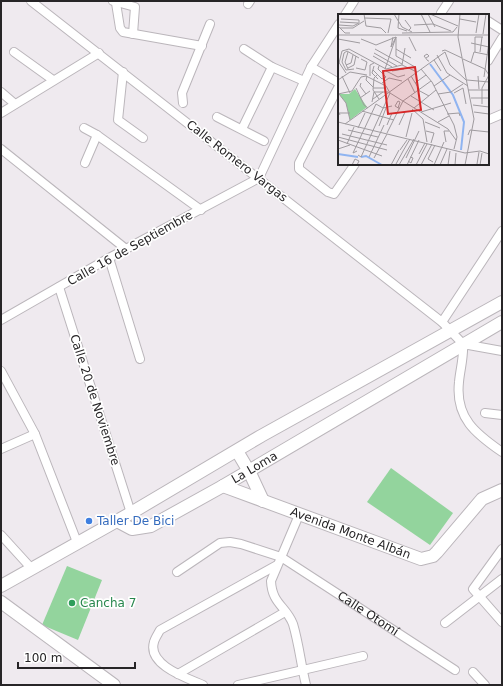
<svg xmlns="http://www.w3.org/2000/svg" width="503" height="686" font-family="'DejaVu Sans',sans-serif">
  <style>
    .pitch { fill: #93d49d }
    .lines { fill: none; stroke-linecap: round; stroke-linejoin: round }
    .street-casing { stroke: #bbb6bb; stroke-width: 10 }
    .secondary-casing { stroke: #bbb6bb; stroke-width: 14 }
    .street { stroke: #fff; stroke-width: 8 }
    .secondary { stroke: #fff; stroke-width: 12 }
    .shop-dot { fill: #3f7fe0; stroke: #fff; stroke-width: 1.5 }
    .leisure-dot { fill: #2e9e5b; stroke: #fff; stroke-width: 1.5 }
    .labels { text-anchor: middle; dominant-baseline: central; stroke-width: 3.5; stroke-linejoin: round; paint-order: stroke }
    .street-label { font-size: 12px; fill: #272527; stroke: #fff }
    .shop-label { font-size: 12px; fill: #366cbe; stroke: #fff; text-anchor: start }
    .leisure-label { font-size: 12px; fill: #27864d; stroke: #fff; text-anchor: start }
    .inset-river { fill: none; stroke: #8fb4f1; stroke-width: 2 }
    .inset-road { fill: none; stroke: #9f9b9f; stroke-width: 1 }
    .view { fill: #d62828; fill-opacity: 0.15; stroke: #d62828; stroke-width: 2 }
    .inset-edge { fill: none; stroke: #272527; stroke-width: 2 }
  </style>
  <rect width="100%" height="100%" fill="#efeaef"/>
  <g class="pitch">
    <path d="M391,468L453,513L430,545L367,502Z"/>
    <path d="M67,566L102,580L78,640L42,625Z"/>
  </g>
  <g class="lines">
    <g class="street-casing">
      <g id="street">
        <path d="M31,1L442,322"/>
        <path d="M113,1L135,7L133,34"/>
        <path d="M116,3L120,28L123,32L202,46"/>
        <path d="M248,4L250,1"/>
        <path d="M441,13L449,1"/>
        <path d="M345,15L354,1"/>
        <path d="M488,21L502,30"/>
        <path d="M244,49L272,67L304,81"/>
        <path d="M14,52L53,80"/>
        <path d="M488,61L502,38"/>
        <path d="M311,67L339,83"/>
        <path d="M123,72L118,120L143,138"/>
        <path d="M339,86L299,163V169L328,192L334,194L355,164"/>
        <path d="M1,92L15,104"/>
        <path d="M183,103L182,93L210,24"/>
        <path d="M1,113L99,53"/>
        <path d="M217,117L264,141"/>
        <path d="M488,120L502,114"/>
        <path d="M84,128L97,135L201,210"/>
        <path d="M242,129L272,67"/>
        <path d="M1,149L126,249"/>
        <path d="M85,163L97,135"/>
        <path d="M259,178L311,67L339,24"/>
        <path d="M109,258L140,359"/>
        <path d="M59,287L131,513"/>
        <path d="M1,320L109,258L259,178"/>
        <path d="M463,344L442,322L502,231"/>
        <path d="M463,344C464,357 460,370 459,382C455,418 476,434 502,452"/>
        <path d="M463,344L502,351"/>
        <path d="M1,371L35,434L77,542"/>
        <path d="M485,413L502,415"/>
        <path d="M1,449L35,434"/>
        <path d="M299,515L271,581C272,604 286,606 293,624C299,644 301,665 306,685"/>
        <path d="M1,535L32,569"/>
        <path d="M502,549L473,589L502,622"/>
        <path id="s1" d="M177,572L220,543L230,542L241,544L281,557L455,670"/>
        <path d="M445,623L502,579"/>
        <path d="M473,672L485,685"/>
        <path d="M178,674L285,612"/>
        <path d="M203,685C187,678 147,665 154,642C155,638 158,634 160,630L277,565"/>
        <path d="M238,685L363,656"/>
      </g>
    </g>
    <g class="secondary-casing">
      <g id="secondary">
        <path d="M237,451L250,473L263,501"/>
        <path id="s2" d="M223,486L421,559L433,556L437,552L482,499L502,490"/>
        <path id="s3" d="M117,521L132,529L151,526L223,486L502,322"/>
        <path d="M1,586L131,513L261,436L502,302"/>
        <path d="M1,602L114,685"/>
      </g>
    </g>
    <use href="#street" class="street"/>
    <use href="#secondary" class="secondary"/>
  </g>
  <circle class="shop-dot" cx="89" cy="521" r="4"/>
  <circle class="leisure-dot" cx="72" cy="603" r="4"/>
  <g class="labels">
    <g class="street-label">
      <text transform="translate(237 161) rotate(38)">Calle Romero Vargas</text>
      <text transform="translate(130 248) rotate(-29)">Calle 16 de Septiembre</text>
      <text transform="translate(95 400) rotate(72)">Calle 20 de Noviembre</text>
      <text stroke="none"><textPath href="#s3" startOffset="155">La Loma</textPath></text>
      <text stroke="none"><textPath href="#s2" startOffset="136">Avenida Monte Albán</textPath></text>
      <text stroke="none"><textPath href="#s1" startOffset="219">Calle Otomí</textPath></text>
    </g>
    <g class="shop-label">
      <text x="97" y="521">Taller De Bici</text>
    </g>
    <g class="leisure-label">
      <text x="80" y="603">Cancha 7</text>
    </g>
  </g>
  <g transform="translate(338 14)">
    <rect width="151" height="151" fill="#efeaef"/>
    <path d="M17,75L29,93L12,106L8,89L1,80H11Z" fill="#93d49d"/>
    <path class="inset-river" d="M92,50L115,81L126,108L123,136M0,140L20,143M23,143L28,142L44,151"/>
    <path class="inset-road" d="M26,0L28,12L43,14L48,19M56,0L64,13L74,18M61,0L60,14L69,17M83,0L92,18M90,0L97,13M92,0L120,12M122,0L120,23L136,105L127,151M26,4L53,5L50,19M3,5L21,6V9M122,5L138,8M67,6L73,14L71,16M2,8L20,9M1,11L15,12L21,9M76,11L95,10L113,17M0,12L7,19H12M2,14H15L26,7M64,19L115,18L119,13M138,19L141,0M145,20L148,0M0,21H151M71,23L78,37M0,25L22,29M23,25L38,31L58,23V42L77,53M133,29L151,33M37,35L64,50M58,35L73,44M104,37L107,36L124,44M10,38L7,48L10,55M107,38L112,51L128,66M137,38V23H145M142,38L144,23M36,39L59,52M99,41L109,59L130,72M35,42L54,53M88,44L91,42L89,40L86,42L90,47H91M125,45L147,55L151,61M96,46L103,57M0,47L8,59M133,48L136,38L151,41M1,49L4,37L11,35L48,55L64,51L79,58M8,51L13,49L15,41M64,51L67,34M36,52L34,59L40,65M41,52L40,55L48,63L44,65M10,54L16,51L18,42M18,54L27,56L29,48L23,45M16,55L8,56L4,48L6,39L9,37L21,44M47,55L58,23L53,33L55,23M83,55L94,68L116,111L119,123L116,135M35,56L44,65M48,57L60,63L67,61M54,57L66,55M40,60L36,64L35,76L41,85M4,62L12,79M29,62L28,66L35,73M32,62V51L36,49M73,62L81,75M140,62L141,75M146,63L151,28M70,65L77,79M0,66L12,58L29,61M129,66L151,68M23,69L22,72L28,80M44,69L51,64L64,67M77,69L88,61M96,72L112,61M18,74L26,91L30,94M35,74H48M80,76L91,82M130,76H151M52,79L110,115L118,126M116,79L125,74L128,90M0,80L14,77L23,63M1,80L8,89L12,106M100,80L113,78L125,70M73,82L96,96M22,84L32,77M133,84H151M35,85L45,78M65,87L93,67M34,88L36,78H50M38,90L45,94L54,92M144,90V74L151,61M135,91L151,93M60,94L62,88L60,87L57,92L62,95M76,94L98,76M74,95L85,105L89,128M24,97L56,106M83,98L113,89M136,98L151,100M109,100L121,99L122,102M2,101L1,99H12M0,108L127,139L142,137L151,140M87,108L102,114M100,108L111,102M7,110L107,38M49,111L54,99M61,111L67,98M41,112L48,94M20,114L27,99M10,116L40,123M88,117L96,119L93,129M49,119L65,87M4,120L49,131M130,121L132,116L151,118M0,123L49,136M68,123L74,99M0,126L44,142M108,128L106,117H111M9,130L16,113M0,135L12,131M62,136L69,126M19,137L15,139L38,90M65,137L72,125M81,140L87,129M20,141L23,143L52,79L48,72L28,62L23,63M31,143L46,111M36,144L49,120M68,144L81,117M70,147L73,149L75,144L72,143M95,148L90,145L97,131M58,150L65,137M139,150L141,138M14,151L17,145L21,147L19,151M53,151L61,136M61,151L76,125M69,151L81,126M78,151L89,130M83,151L94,130M96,151L106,128M102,151L109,135M110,151L112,137M117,151L118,139M142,151L144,139"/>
    <path class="view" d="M77,53L83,96L50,100L45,57Z"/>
    <rect width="151" height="151" class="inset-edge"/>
  </g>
  <rect width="503" height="686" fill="none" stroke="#272527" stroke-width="4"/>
  <path d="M18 662v6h117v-6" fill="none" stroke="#272527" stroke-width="2"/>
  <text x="24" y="662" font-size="12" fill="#272527" stroke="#ffffff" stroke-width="3" paint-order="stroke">100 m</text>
</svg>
